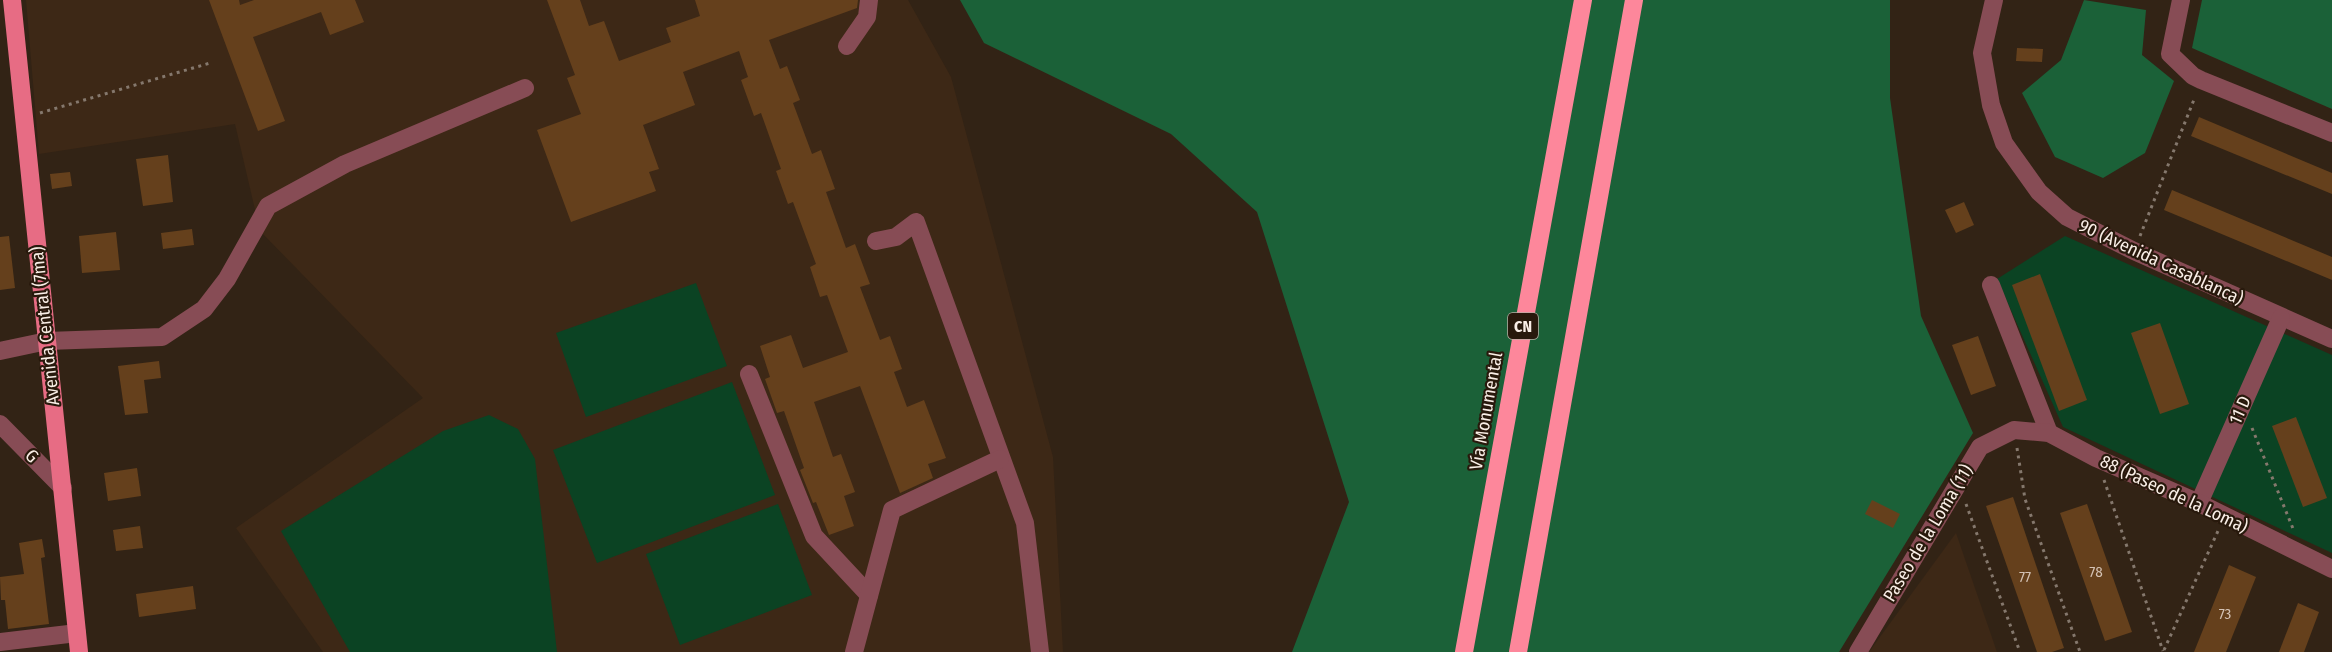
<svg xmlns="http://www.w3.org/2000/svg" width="2332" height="652" font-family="'Fira Sans Condensed',sans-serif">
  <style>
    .built { fill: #3d2816 }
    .green { fill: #0b4323 }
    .forest { fill: #1b6138 }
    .building { fill: #65401c }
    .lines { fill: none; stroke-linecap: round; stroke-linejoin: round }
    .path { stroke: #85786d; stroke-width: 3; stroke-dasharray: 3 4.5; stroke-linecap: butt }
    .minor { stroke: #874c55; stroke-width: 18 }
    .major { stroke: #e76c84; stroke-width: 18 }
    .highway { stroke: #fd879b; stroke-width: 18 }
    .labels { text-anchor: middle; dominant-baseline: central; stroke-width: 4.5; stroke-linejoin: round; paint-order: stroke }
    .number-label { font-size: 15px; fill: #d4c2b4 }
    .shield { fill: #28190c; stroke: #baaea5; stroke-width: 1.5 }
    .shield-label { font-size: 16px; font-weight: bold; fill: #f9eee6 }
    .street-label { font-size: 18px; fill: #f9eee6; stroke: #28190c }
  </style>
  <rect width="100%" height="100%" fill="#322315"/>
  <g class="built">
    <path d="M26,0H908L951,77L1053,457L1063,652H323L236,528L423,398L260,231L235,124L39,154Z"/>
    <path d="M1956,533L1997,652H1869Z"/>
  </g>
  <g class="green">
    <path d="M2065,236L2332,355V553L2063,427L1997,279Z"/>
    <path d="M696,283L727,366L586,417L556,333Z"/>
    <path d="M732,382L775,495L597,563L553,450Z"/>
    <path d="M489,415L518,429L535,459L557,652H350L281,531L443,431Z"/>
    <path d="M778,504L812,595L680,645L646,554Z"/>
  </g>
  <g class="forest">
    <path d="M960,0H1890V98L1921,316L1973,433L1839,652H1292L1349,502L1257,212L1171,134L984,43Z"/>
    <path d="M2084,0L2146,10L2142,55L2174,81L2145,153L2103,178L2055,157L2022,93L2061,60Z"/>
    <path d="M2202,0H2332V109L2192,48Z"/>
  </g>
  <g class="building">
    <path d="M209,0H239L240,5L254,0H355L364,22L330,35L321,12L253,37L285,121L258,131Z"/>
    <path d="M547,0H580L589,26L604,21L619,61L671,42L666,28L700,16L695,0H858L857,8L769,40L780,69L787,66L800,100L793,103L812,154L821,150L835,189L826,192L846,248L855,244L870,284L860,287L880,340L890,336L902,369L894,372L907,407L924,400L946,458L928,464L933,478L900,493L860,386L814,402L833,457L841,454L855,492L844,496L854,526L829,535L816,502L813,503L800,470L804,468L784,411L777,413L765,379L770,377L760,346L791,335L803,368L848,352L827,295L820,297L810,267L816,264L793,202L788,204L776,171L781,169L761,113L754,116L741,80L748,77L739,51L683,72L695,105L643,125L659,169L649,172L656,191L571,222L537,130L581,114L567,78L575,75Z"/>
    <path d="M2017,48L2043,49L2042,62L2016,61Z"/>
    <path d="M2199,117L2332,173V194L2191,136Z"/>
    <path d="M168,155L173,202L143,206L136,159Z"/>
    <path d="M70,172L72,186L52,189L50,174Z"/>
    <path d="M2172,190L2332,257V280L2164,210Z"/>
    <path d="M1964,202L1974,225L1956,233L1945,210Z"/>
    <path d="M192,229L194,245L163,249L161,233Z"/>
    <path d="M116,232L120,270L82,273L79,236Z"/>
    <path d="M9,236L15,288L0,290V237Z"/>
    <path d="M2040,274L2087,400L2059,411L2012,285Z"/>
    <path d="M2160,323L2189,404L2160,414L2131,333Z"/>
    <path d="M1978,336L1996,386L1971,395L1952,345Z"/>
    <path d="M159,361L161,378L144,380L148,413L125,415L118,366Z"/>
    <path d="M2296,417L2327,498L2303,507L2272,426Z"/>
    <path d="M137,468L141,496L108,501L104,473Z"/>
    <path d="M2013,497L2064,648L2052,652H2037L1986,506Z"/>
    <path d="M1872,500L1900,514L1893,528L1865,514Z"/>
    <path d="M2087,504L2132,632L2105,641L2060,513Z"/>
    <path d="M140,526L143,548L116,551L113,530Z"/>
    <path d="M42,539L45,557L41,558L49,624L8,629L5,600H1L0,577L24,574L19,543Z"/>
    <path d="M2229,565L2256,577L2226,652H2194Z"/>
    <path d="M193,586L196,609L139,617L136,594Z"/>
    <path d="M2298,603L2319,612L2304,652H2279Z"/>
  </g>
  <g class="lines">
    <g class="path">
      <path d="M40,113L210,63"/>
      <path d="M2140,236L2195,97"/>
      <path d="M2252,428L2294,531"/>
      <path d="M2017,448L2025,499L2080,652"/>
      <path d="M2104,480L2163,651"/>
      <path d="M1966,504L2020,652"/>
      <path d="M2164,650L2218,531"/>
    </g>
    <g class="minor">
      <path d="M1994,0L1982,53L1991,105L2004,143L2039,192L2067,217L2134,251L2332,339"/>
      <path d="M2181,0L2170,54L2193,76L2201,80L2332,133"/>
      <path d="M847,46L867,17L869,0"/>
      <path d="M876,241L896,237L916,222L1025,523L1040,652"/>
      <path d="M1991,285L2049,433"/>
      <path d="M0,351L47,341L162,337L204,309L227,279L268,206L345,164L525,88"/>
      <path d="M749,374L814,536L869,595"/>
      <path d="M0,424L63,488"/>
      <path d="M2199,503L2281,318"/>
      <path d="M0,642L77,633"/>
      <path d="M854,652L892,510L1000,459"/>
      <path d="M1858,652L1980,447L2014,430L2049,433L2096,458L2199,503L2332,569"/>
    </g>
    <path class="major" d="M12,0L79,652"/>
    <g class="highway">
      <path d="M1464,652L1583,0"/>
      <path d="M1518,652L1634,0"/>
    </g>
  </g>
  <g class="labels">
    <g class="number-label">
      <text x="2096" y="572">78</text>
      <text x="2025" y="577">77</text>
      <text x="2225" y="614">73</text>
    </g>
    <rect class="shield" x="1508" y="313" width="30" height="26" rx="4.5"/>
    <g class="shield-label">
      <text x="1523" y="326">CN</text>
    </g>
    <g class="street-label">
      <text transform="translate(2161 262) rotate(25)">90 (Avenida Casablanca)</text>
      <text transform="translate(45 326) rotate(-96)">Avenida Central (7ma)</text>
      <text transform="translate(2240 410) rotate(-66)">11 D</text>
      <text transform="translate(1486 411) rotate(-80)">Vía Monumental</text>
      <text transform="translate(32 456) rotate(45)">G</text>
      <text transform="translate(2174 494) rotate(25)">88 (Paseo de la Loma)</text>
      <text transform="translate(1928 533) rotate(-59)">Paseo de la Loma (11)</text>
    </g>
  </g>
</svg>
